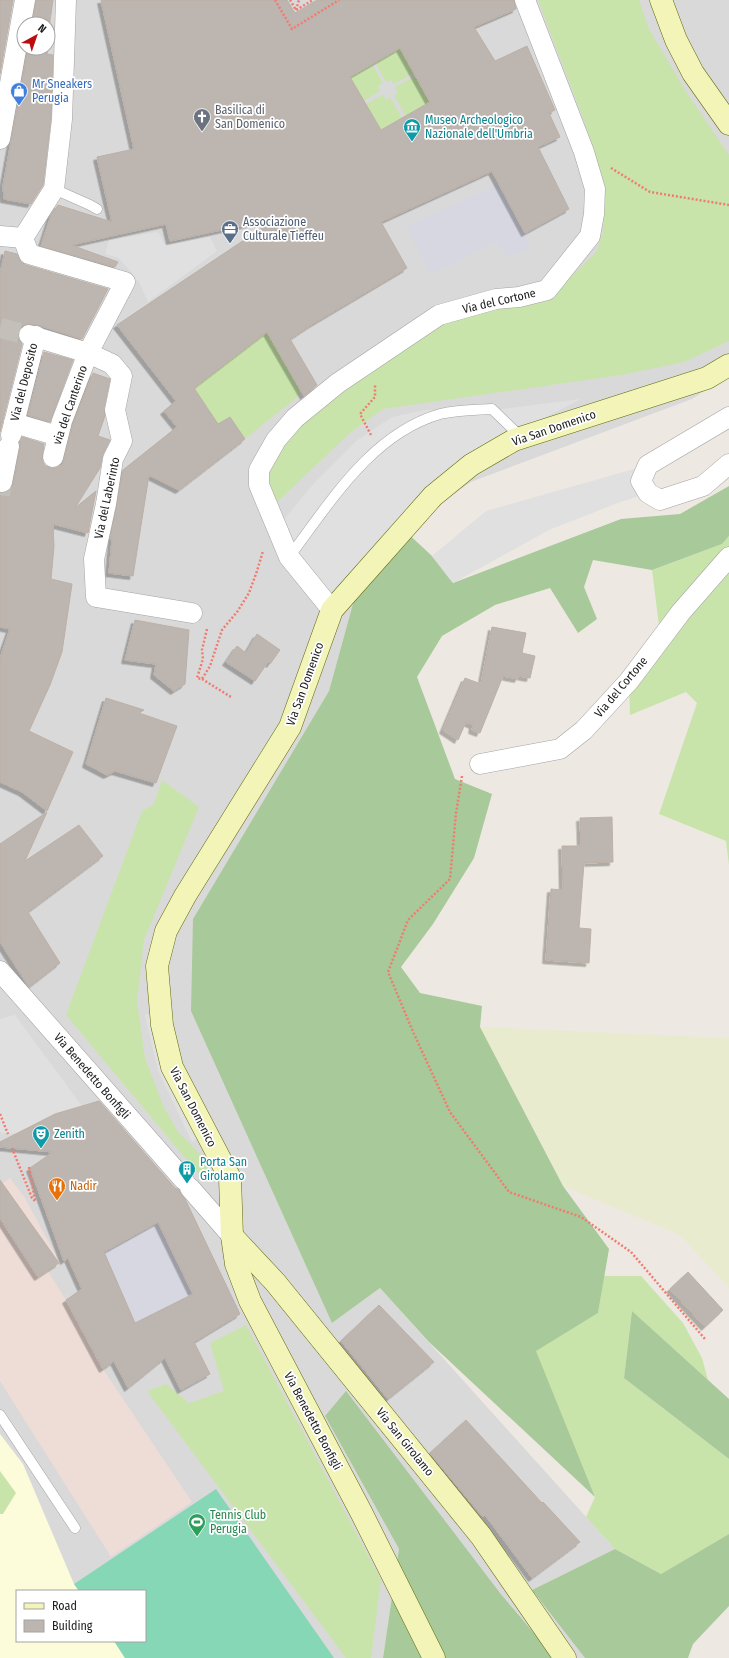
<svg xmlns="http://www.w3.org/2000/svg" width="729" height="1658" font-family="'Fira Sans Condensed',sans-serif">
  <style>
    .residential { fill: #dad9d9; fill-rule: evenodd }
    .education { fill: #fcfcdb }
    .military { fill: #eedcd6 }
    .farmland { fill: #e9ebce }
    .grass { fill: #c8e4ab }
    .forest { fill: #a8c999 }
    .pitch { fill: #85d7b6 }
    .parking { fill: #e0e0e0 }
    .plaza { fill: #d7d7e2 }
    .building { fill: #bdb5af; stroke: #bdb0a6; fill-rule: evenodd; filter: url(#shadow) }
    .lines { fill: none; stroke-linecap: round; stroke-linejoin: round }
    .street-tunnel { stroke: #c3c0ba; stroke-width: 20; stroke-dasharray: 20 10; stroke-linecap: butt }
    .lane-casing { stroke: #a3a3a3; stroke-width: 11 }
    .street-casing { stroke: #a3a3a3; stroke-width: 21 }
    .secondary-casing { stroke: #616a0c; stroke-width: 23 }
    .path { stroke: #f07c70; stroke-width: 2.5; stroke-dasharray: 2 2; stroke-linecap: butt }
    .lane { stroke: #fff; stroke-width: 10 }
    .street { stroke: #fff; stroke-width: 20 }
    .secondary { stroke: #f2f4b8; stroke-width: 22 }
    .labels { text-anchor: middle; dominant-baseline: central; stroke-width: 3.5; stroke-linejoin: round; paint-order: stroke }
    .shop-label { font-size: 12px; fill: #366cbe; stroke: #fff; text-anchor: start }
    .worship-label { font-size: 12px; fill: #5b616d; stroke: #fff; text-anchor: start }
    .culture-label { font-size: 12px; fill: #0d838f; stroke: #fff; text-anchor: start }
    .service-label { font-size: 12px; fill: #4e5e75; stroke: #fff; text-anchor: start }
    .street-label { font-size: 12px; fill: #1c1c1c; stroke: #fff }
    .food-label { font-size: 12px; fill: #c56008; stroke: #fff; text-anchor: start }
    .leisure-label { font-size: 12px; fill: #27864d; stroke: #fff; text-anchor: start }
  </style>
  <defs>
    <filter id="shadow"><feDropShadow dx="-3.5" dy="3.5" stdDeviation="0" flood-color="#0004"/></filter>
  </defs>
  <rect width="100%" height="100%" fill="#ede9e2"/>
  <path class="residential" d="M0,0H729V375L692,399L471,482L403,529L360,578L329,691L193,920L332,1323L380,1288L615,1549L532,1590L585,1658H555L500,1593L325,1416L399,1549L383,1658H0ZM24,24H48V48H24ZM17,1591H145V1641H17Z"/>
  <path class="education" d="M0,1434L23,1464L74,1584L79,1591H17V1641H114L125,1658H0Z"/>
  <path class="military" d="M10,1178L25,1198L60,1263L48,1271L66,1300L103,1369L192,1502L111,1557L0,1381V1185Z"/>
  <path class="farmland" d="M480,1027L729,1038V1288L680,1235L563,1186Z"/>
  <g class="grass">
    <path d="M538,0H639L649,29L687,93L729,155V341L684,362L621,375L383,409L350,433L275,504L268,474L275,456L303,422L343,388L441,321L551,296L596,252L603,232L604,186L584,121Z"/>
    <path d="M400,48L414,73L394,84L391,80L386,82L375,62Z"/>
    <path d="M372,64L383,83L378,86L380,91L364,101L350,77Z"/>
    <path d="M415,76L430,102L406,116L394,95L398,93L395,87Z"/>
    <path d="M383,95L386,100L390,97L402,118L381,130L366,104Z"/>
    <path d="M267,332L299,389L300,395L245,439L230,417L218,424L194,388Z"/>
    <path d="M729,536V865L726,841L659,814L697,703L686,692L630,715L629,681L659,626L652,570L722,544Z"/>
    <path d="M162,780L199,807L144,940L137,1001L145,1058L163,1105L178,1132L212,1166L201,1177L66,1015L142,811L154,804Z"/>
    <path d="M604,1276H641L683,1323L702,1358L708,1380L632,1311L624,1378L729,1459V1534L661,1574L615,1549L586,1517L595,1497L535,1351L598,1313Z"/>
    <path d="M246,1325L381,1580L371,1658H346L147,1391L166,1384L189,1403L224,1391L210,1343Z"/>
    <path d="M0,1471L16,1493L3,1514H0Z"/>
  </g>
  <g class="forest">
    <path d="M729,486V536L722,544L652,570L593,560L584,587L597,619L578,633L550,588L495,605L442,636L417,677L455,779L492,794L474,858L433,924L401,967L420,993L482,1006L480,1027L563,1186L609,1249L598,1313L536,1351L595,1497L429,1342L380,1288L332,1323L191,1011L193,919L329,691L360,578L403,529L432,556L453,583L621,519L680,514Z"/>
    <path d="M632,1311L729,1399V1459L624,1378Z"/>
    <path d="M346,1391L500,1593L555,1658H383L399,1549L325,1416Z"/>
    <path d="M729,1534V1606L693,1644L688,1658H585L532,1590L615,1549L661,1574Z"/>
  </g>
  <path class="pitch" d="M216,1489L334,1658H125L114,1641H145V1591H79L74,1584Z"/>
  <g class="parking">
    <path d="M158,232L165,245L210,237L217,251L148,302L139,282L119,258L105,254L109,240Z"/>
    <path d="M581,399L464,459L332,605L293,554L280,524L316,481L356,441L392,417L424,410H495Z"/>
    <path d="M648,465V493L615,504L549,530L453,583L432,556L486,511Z"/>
    <path d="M153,1013L199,1138L192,1142L158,1071L145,1015Z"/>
    <path d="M15,1015L82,1106L50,1117L17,1133L8,1134L0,1132V1019Z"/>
  </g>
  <g class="plaza">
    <path d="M499,184L531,248L507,258L496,242L431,275L406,226Z"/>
    <path d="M159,1224L193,1294L135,1323L104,1252Z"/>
  </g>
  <g class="building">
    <path d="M0,0H13L0,74Z"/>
    <path d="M36,0H53L49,28L52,29L47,54L53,55L51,118L43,185L31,204L4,199L3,186L28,48H48V24H32Z"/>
    <path d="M101,0H287L295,13L317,0H514L516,9L474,27L495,61L527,46L555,110L549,113L560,137L538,147L569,209L525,233L492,171L381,222L407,268L311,325L290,339L317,385L304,396L267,332L194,388L218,424L230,417L245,439L179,490L149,475L133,576L109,573L112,539H110L123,470L177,427L164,411L176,401L117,325L277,218L170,241L166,224L71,245L118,262L115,267L41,246L51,215L58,205L112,222L97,157L134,149ZM400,48L430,102L381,130L350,77Z"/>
    <path d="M5,251L17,254L21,262L26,265L108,289L82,339L38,325L27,324L21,327L18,331V337L22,344L0,432V274Z"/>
    <path d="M44,352L73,360L50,422L28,415Z"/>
    <path d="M93,373L110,379L104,408L105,416L98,436L110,440L103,454L100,468L75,508L96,491L88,533L53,524L54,546L51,579L72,584L62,652L50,685L29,731L73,752L47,811L22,792L0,782V658L10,629L0,627V493H6L10,490L13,485L20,448V442L22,437L44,444L42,460L45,466L51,468H56L62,465L64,460L73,424Z"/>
    <path d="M135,620L189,630L185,684L174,691L154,675L156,664L125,660Z"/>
    <path d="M492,627L526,633L522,653L535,656L530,678L519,676L518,679L503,676L480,733L472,730L473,725L466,722L458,740L443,730L465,678L481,684Z"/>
    <path d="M257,634L280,650L270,664L268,662L255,681L226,662L237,646L246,653Z"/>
    <path d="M106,698L144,710L139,713L177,726L156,783L115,771L107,775L86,764Z"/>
    <path d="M47,812L25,861L79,825L103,856L28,912L60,963L29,987L0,942V844Z"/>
    <path d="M612,817L613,862L584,863L579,928L591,929L589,963L546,960L551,889L563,890L562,846H581L580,818Z"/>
    <path d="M99,1101L175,1188L179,1190L186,1201L240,1314L194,1342L210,1374L181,1390L165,1358L128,1388L114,1361L103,1369L66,1300L82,1289L68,1258L64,1261L30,1168L53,1152L0,1147V1142L55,1114ZM158,1222L193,1294L135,1323L104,1252Z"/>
    <path d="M0,1180L59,1263L38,1277L0,1218Z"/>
    <path d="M688,1272L723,1310L705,1327L670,1289Z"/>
    <path d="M379,1305L434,1362L388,1399L341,1341Z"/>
    <path d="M466,1420L542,1503L543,1502L580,1542L532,1578L485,1515L483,1517L430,1453Z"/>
  </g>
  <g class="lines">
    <g class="street-tunnel">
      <path d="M0,328L29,335"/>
      <path d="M0,495L2,482"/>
    </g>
    <g class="lane-casing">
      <g id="lane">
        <path d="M54,189L90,205L97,209"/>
        <path d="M289,557C330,503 371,434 440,414C457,410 475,410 492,409L521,437"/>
        <path d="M0,1415L75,1528"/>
      </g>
    </g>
    <g class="street-casing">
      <g id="street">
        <path d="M0,139L25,0"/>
        <path d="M0,236L23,238L54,189L62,119L66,0"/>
        <path d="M23,238L29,254L125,282L88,353L112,364L122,376L115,410L122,441L113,459L106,504L94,559L96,597L192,613"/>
        <path d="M29,335L88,353L62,421L53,457"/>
        <path d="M729,417L648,465L641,481L648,493L660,500L703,486L729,464"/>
        <path d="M14,423L58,436"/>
        <path d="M11,435L36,336"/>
        <path d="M2,482L9,446"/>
        <path d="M332,610L289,557L259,485V470L276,440L295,418L338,383L439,315L496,299L519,297L547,290L590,236L594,214L595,189L584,152L525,0"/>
        <path d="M480,764L560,749L584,730L629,681L681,612L729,557"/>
        <path d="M0,971L184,1180"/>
        <path d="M190,1188L232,1236"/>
      </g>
    </g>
    <g class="secondary-casing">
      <g id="secondary">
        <path d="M661,0L676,40L693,73L729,124"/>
        <path d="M232,1236L275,1282L481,1536L565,1658"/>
        <path d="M434,1658L361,1512L250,1301L236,1264L232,1236L230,1178L172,1067L162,1025L157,966L166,931L185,896L290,727L332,610L433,496L471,465L514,440L707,378L729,365"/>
      </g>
    </g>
    <g class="path">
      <path d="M275,0L292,29L339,0"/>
      <path d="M290,0L296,10L313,0"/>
      <path d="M296,10L299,0"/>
      <path d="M611,168L650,192L729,205"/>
      <path d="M371,435L360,414L375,397V384"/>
      <path d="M207,629L202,650L203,659L197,678L202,679L210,666L222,630L237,612L249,593L257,571L263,551"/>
      <path d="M202,679L231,697"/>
      <path d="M462,776L456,813L450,879L408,920L388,972L414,1034L450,1112L509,1192L581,1217L631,1252L705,1339"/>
      <path d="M0,1114L8,1134"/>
      <path d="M12,1148L32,1198L36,1202"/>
      <path d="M29,1167L35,1200"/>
    </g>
    <use href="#lane" class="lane"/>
    <use href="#street" class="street"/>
    <use href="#secondary" class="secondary"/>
  </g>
  <defs>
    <g id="shop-pin" transform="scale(0.9)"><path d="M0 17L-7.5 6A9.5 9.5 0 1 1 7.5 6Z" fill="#3f7fe0" stroke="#fff"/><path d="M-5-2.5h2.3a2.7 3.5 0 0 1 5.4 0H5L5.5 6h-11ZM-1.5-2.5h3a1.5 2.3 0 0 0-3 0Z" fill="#fff"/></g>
    <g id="church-pin" transform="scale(0.9)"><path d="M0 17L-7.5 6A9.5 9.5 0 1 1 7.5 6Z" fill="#6b7280" stroke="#fff"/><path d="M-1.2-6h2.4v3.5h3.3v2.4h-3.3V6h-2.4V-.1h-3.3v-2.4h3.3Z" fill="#fff"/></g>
    <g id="museum-pin" transform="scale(0.9)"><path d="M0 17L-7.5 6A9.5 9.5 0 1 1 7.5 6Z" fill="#0f9aa8" stroke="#fff"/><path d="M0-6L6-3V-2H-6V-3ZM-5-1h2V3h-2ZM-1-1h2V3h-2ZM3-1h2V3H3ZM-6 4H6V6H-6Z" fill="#fff"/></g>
    <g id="office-pin" transform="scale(0.9)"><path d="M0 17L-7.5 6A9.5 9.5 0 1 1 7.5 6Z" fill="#5c6f8a" stroke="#fff"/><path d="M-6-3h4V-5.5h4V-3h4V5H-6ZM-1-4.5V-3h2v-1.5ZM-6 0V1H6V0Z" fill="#fff"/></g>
    <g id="theatre-pin" transform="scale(0.9)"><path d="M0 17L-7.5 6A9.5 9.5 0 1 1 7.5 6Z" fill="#0f9aa8" stroke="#fff"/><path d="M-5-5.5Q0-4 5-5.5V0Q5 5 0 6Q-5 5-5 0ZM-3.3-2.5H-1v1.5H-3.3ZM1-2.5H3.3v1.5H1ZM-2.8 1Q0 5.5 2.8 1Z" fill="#fff"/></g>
    <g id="building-pin" transform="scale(0.9)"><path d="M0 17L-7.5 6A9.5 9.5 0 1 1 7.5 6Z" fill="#0f9aa8" stroke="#fff"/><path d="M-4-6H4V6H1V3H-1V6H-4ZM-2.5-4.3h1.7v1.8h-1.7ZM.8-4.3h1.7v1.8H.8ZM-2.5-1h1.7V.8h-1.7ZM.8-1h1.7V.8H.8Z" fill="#fff"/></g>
    <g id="restaurant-pin" transform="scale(0.9)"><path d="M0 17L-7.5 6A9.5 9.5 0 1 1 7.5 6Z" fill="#e8710a" stroke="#fff"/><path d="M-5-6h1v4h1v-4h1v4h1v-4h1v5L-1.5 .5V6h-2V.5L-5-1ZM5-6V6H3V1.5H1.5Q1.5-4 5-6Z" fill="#fff"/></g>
    <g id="stadium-pin" transform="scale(0.9)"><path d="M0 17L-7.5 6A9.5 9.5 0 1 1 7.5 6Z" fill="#2e9e5b" stroke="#fff"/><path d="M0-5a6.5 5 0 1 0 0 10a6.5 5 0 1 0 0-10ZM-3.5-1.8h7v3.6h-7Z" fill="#fff"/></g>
  </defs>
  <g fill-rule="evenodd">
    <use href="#shop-pin" x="19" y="91"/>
    <use href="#church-pin" x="202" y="117"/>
    <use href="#museum-pin" x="412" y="127"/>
    <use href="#office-pin" x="230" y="229"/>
    <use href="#theatre-pin" x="41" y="1134"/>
    <use href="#building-pin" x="187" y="1169"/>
    <use href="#restaurant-pin" x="57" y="1186"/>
    <use href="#stadium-pin" x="197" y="1522"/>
  </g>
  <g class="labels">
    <g class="shop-label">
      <text x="32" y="84">Mr Sneakers<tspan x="32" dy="14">Perugia</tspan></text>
    </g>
    <g class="worship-label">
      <text x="215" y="110">Basilica di<tspan x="215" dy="14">San Domenico</tspan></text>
    </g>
    <g class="culture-label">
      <text x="425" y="120">Museo Archeologico<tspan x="425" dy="14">Nazionale dell'Umbria</tspan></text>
      <text x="54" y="1134">Zenith</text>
      <text x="200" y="1162">Porta San<tspan x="200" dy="14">Girolamo</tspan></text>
    </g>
    <g class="service-label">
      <text x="243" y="222">Associazione<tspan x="243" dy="14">Culturale Tieffeu</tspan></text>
    </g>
    <g class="street-label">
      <text transform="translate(499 301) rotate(-13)">Via del Cortone</text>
      <text transform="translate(24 382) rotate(-76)">Via del Deposito</text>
      <text transform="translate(70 405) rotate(-71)">via del Canterino</text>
      <text transform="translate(554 428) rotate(-19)">Via San Domenico</text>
      <text transform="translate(107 498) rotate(-78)">Via del Laberinto</text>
      <text transform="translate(305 684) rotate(-70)">Via San Domenico</text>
      <text transform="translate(621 687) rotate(-50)">Via del Cortone</text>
      <text transform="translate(92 1076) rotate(49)">Via Benedetto Bonfigli</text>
      <text transform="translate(193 1107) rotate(63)">Via San Domenico</text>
      <text transform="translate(313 1421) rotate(62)">Via Benedetto Bonfigli</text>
      <text transform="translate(405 1442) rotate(51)">Via San Girolamo</text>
    </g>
    <g class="food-label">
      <text x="70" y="1186">Nadir</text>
    </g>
    <g class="leisure-label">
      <text x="210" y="1515">Tennis Club<tspan x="210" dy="14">Perugia</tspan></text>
    </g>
  </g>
  <rect x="16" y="1590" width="130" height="52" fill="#ffffff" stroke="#a4a4a4"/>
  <rect x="24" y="1603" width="20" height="6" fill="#f2f4b8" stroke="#a4a4a4"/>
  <text x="52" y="1610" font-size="12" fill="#1c1c1c">Road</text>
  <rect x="24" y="1620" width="20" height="12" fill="#bdb5af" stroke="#a4a4a4"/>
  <text x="52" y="1630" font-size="12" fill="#1c1c1c">Building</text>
  <g transform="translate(36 36) rotate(40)"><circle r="19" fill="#ffffff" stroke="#a4a4a4"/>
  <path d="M0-3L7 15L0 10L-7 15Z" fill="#bb0d0f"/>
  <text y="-6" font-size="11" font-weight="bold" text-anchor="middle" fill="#1c1c1c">N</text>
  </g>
</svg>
